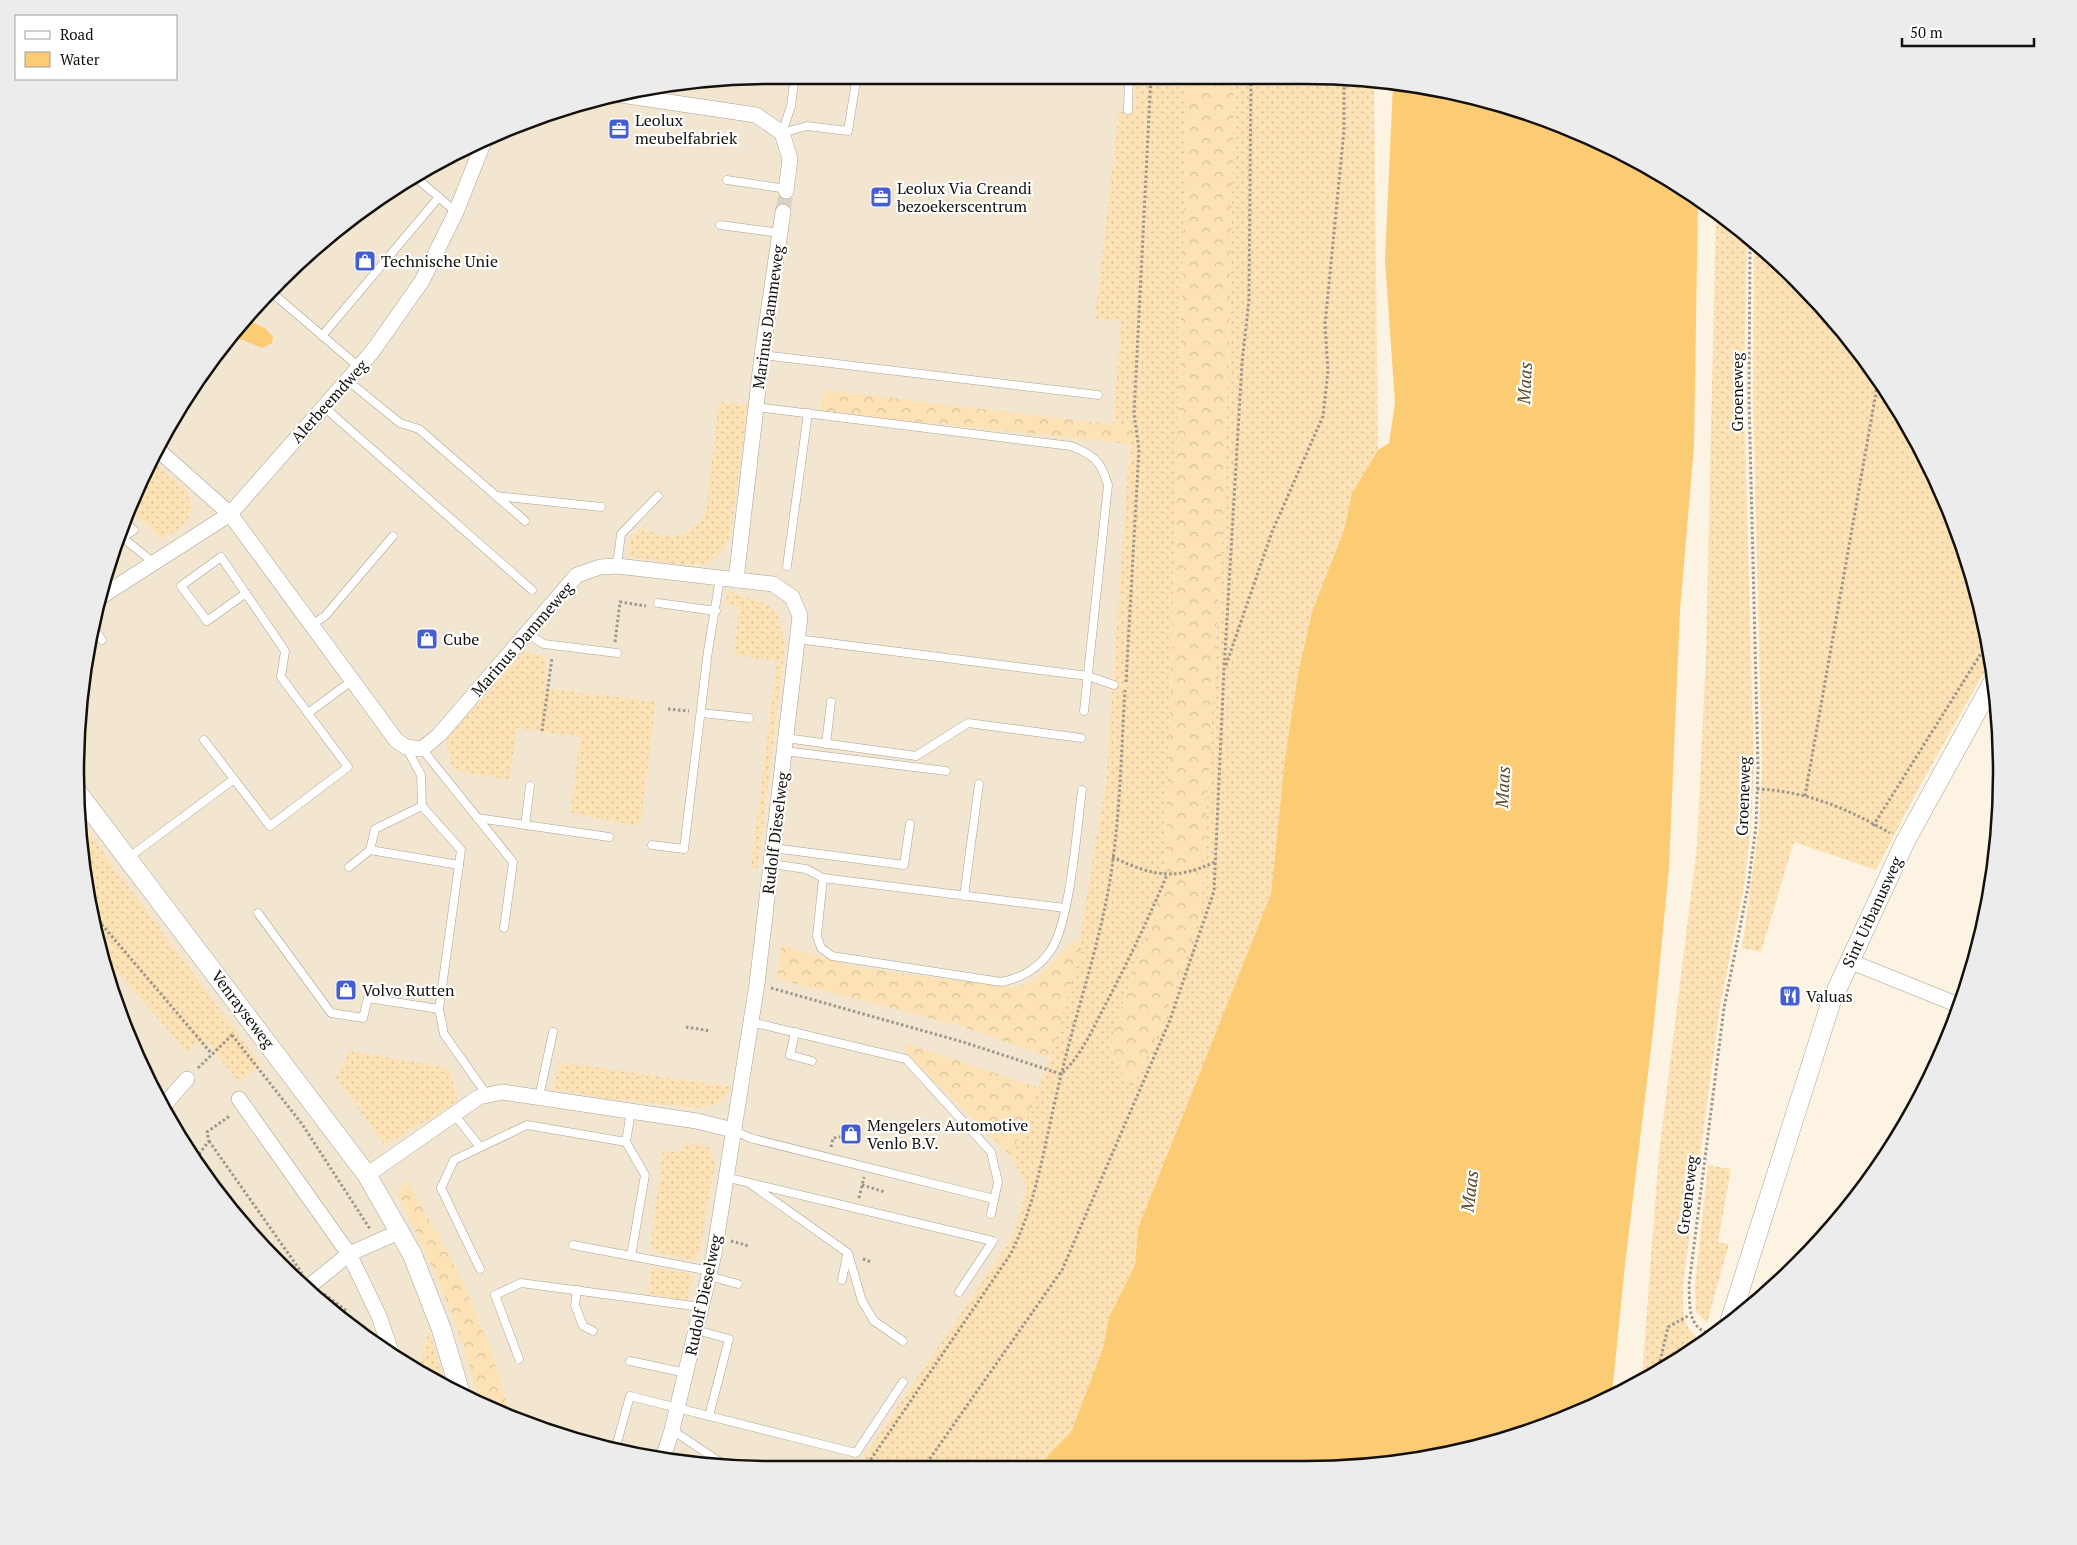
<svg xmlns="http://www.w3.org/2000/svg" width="2077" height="1545" font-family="'PT Serif',serif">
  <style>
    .built { fill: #f3e6d0 }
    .grass { fill: url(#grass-dots) }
    .forest { fill: url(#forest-crowns) }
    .water { fill: #fccc75 }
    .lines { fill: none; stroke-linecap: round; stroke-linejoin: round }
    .minor-tunnel { stroke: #d9d1c3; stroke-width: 15; stroke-dasharray: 15 8; stroke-linecap: butt }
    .service-casing { stroke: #a9a193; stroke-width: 9 }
    .minor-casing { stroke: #a9a193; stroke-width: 16 }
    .tertiary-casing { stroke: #a9a193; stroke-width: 20 }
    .path { stroke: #9d968b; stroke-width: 3; stroke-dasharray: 2.5 2.5; stroke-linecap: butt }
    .service { stroke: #fff; stroke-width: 8 }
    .minor { stroke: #fff; stroke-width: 15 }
    .tertiary { stroke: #fff; stroke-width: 19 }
    .labels { text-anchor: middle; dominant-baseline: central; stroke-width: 4.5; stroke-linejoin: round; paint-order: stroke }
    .poi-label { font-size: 16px; fill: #14110c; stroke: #fff; text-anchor: start }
    .street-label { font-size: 16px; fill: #14110c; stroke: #fff }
    .water-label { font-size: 18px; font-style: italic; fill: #5e4a25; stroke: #fff }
    .rim { fill: none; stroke: #14110c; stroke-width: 2.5 }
  </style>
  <defs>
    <pattern id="grass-dots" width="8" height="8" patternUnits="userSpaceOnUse" patternTransform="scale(1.25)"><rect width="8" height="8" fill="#fce2b5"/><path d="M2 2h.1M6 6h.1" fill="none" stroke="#d7c19a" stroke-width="1.8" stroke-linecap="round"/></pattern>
    <pattern id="forest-crowns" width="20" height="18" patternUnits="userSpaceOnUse" patternTransform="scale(1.25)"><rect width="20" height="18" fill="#fce2b5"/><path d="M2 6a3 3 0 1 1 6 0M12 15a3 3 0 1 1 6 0" fill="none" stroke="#d7c19a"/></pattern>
  </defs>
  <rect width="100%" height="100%" fill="#fcf3e3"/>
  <path class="built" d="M772,75L1141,76L1113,425L1131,444L1106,781L1082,946L1027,1186L1013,1236L857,1468H727L592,1446L424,1377L312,1297L219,1197L128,1039L99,953L77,818L88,637L147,464L193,385L279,279L424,169L592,99Z"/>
  <g class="grass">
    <path d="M1135,76H1188L1165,879L1113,1033L1112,1055L1132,1088L1165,1017L1201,911L1223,518L1230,312L1234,76H1350L1374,81L1378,450L1352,493L1344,530L1312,612L1298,674L1285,758L1271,894L1138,1228L1135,1265L1109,1317L1103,1348L1071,1432L1048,1455L1042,1466L856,1468L1013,1236L1027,1186L1011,1156L1050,1058L1082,946L1080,938L1106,781L1131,427L1113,425L1121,320L1095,319L1119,111L1134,113Z"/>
    <path d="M1716,212L1747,237L1744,399L1754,767L1751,826L1744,887L1720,1006L1683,1285C1683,1308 1680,1328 1702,1341L1642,1376L1659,1153L1697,846L1706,654Z"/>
    <path d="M1754,243L1798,279L1858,348L1930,464L1978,592L1990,662L1922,782L1876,870L1794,842L1761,952L1742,948L1759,826L1762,766L1753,398Z"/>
    <path d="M719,402L748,404L731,534C726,545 723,553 713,560C697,571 647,559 627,556L630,539L643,527C669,544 690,538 706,512Z"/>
    <path d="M150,459L187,491L193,509L184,525L163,539L131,511Z"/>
    <path d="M728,591L767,604L778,614L785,645L758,868H751L777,661L734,655L739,607L725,605Z"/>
    <path d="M523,651L546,657L545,688L656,702L640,826L571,813L580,737L517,728L509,780L453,770L446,740Z"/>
    <path d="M77,817L261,1065L238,1082L211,1047L203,1042L194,1045L187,1052L98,950Z"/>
    <path d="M350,1051L446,1067L451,1073L458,1101L385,1146L336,1077Z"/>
    <path d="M563,1064H572L733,1087L719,1102L702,1108L600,1098L554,1089L557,1072Z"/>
    <path d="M684,1142L709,1147L715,1162L699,1256L691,1260L656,1252L651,1245L663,1150L680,1153Z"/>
    <path d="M1708,1165L1731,1169L1718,1242L1729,1244L1707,1323L1696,1312L1695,1284Z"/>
    <path d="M652,1267L688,1273L693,1278L687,1300L648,1294Z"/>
    <path d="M429,1330L445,1385L418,1372Z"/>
  </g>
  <g class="forest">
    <path d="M1188,76H1234L1230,312L1223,518L1201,911L1165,1017L1132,1088L1112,1055L1113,1033L1165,879Z"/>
    <path d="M824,390L1132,427L1131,444L931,423L820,414Z"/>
    <path d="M1080,938L1082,946L1050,1058L964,1027L777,979L782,945L854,967L1016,988L1035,980L1075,940Z"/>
    <path d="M902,1042L1040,1088L1011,1156L907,1054Z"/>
    <path d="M406,1179C451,1254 488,1326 509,1412L478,1399C462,1327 430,1260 397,1195Z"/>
  </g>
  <g class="water">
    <path d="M1393,84L1485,99L1613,147L1698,198L1694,447L1680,610L1669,868L1654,1023L1625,1265L1612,1394L1571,1417L1396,1464L1042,1466L1048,1455L1071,1432L1103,1348L1109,1317L1135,1265L1138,1228L1271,894L1285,758L1298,674L1312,612L1344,530L1352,493L1378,450L1389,443L1395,403L1385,260Z"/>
    <path d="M247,319L266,329L273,337L272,343L262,348L243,340L230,339Z"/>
  </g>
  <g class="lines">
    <path class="minor-tunnel" d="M783,212L786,191"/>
    <g class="service-casing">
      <g id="service">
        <path d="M795,75L791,106L782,133L807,126L848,131L857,75"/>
        <path d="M1128,110L1129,76"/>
        <path d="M414,176L456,212"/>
        <path d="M727,180L787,189"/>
        <path d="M720,225L780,233"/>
        <path d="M270,291L359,367"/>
        <path d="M322,336L439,197"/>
        <path d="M762,355L1098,395"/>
        <path d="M347,380L400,423L419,429L525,521"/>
        <path d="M324,407L532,590"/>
        <path d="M756,407L1071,446C1094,455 1101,461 1108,485L1084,711"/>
        <path d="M496,496L601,507"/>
        <path d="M122,538L134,530L127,524"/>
        <path d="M123,538L154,563"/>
        <path d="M617,566L621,534L658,496"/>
        <path d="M787,566L808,413"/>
        <path d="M658,603L716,611"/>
        <path d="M313,624L325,616L393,536"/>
        <path d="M92,626L102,640"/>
        <path d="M526,633L544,644L617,653"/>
        <path d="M797,639L1088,676L1114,685"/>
        <path d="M308,713L353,680"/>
        <path d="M701,713L749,718"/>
        <path d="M786,738L916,756L968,723L1081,738"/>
        <path d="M204,740L270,826L348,767L281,677L285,651L221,557L181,586L207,621L246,593"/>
        <path d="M826,744L831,702"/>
        <path d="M422,749L513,862L504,928"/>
        <path d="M784,751L946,771"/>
        <path d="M477,818L609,837"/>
        <path d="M525,825L530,786"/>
        <path d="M652,845L684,849L708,651L720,578"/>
        <path d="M773,848L904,865L910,824"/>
        <path d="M370,850L459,865"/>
        <path d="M128,858L234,779"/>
        <path d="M771,864L806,869L823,878L1065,908"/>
        <path d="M349,867L370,850L375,829L422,806"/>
        <path d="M823,878L817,936L821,948L832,956L1001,982C1022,978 1038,969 1051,950C1070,922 1077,827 1082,790"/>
        <path d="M964,896L979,784"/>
        <path d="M258,913L331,1013L363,1018L368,998L439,1009L461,850L422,806L421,775L406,747"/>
        <path d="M439,1009L444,1034L487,1095"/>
        <path d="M751,1022L906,1059L991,1152L998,1182L991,1214"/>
        <path d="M795,1032L790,1055L812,1061"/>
        <path d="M539,1097L553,1032"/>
        <path d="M454,1114L480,1147"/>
        <path d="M733,1130L750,1138L994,1199"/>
        <path d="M725,1177L993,1241L959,1292"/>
        <path d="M752,1185L848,1253L862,1301L874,1321L903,1341"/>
        <path d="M573,1245L710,1271"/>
        <path d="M631,1256L645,1175L626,1142L631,1111"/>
        <path d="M480,1269L441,1188L454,1160L527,1125L626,1142"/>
        <path d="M709,1276L738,1284"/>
        <path d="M842,1280L847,1255"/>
        <path d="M577,1290L575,1305L583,1326L593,1331"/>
        <path d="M696,1330L729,1339L709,1416"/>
        <path d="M519,1359L495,1295L521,1283L701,1307"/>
        <path d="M630,1361L686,1373"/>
        <path d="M672,1430L729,1468"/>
        <path d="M615,1450L630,1396L856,1453L903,1382"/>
      </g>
    </g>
    <g class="minor-casing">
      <g id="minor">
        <path d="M621,95L756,115L782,133L790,159L786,191"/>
        <path d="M156,448L230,514L396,740L406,747L422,749L439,735L577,575L600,567L617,566L773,584L792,597L800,616L757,984L714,1254L672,1430L663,1458"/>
        <path d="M736,580L762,355L783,212"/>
        <path d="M102,596L230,514L372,352L422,281L456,212L483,144"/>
        <path d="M1849,961L1961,1006"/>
        <path d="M239,1099L349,1254L379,1316L392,1354"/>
        <path d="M165,1104L187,1079"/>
        <path d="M367,1175L479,1097L502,1092L697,1121L733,1130"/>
        <path d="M306,1289L349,1254L399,1232"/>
      </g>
    </g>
    <g class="tertiary-casing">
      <g id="tertiary">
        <path d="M78,793L367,1175L412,1254L441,1328L460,1392"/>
        <path d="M1728,1327L1831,1002L1905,842L1993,682"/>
      </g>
    </g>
    <g class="path">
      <path d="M615,642L620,602L646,606"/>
      <path d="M1226,665L1272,532L1323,416L1328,371L1325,325L1344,130V76"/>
      <path d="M1126,682L1139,449L1134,414L1151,76"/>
      <path d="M668,709L689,711"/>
      <path d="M542,731L552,658"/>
      <path d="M1757,789C1807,791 1848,809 1890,833"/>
      <path d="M1805,796L1878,381"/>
      <path d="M1873,826L1987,644"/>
      <path d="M1112,857C1154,876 1173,881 1215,862"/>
      <path d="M92,913L212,1054"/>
      <path d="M771,988L963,1042L1061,1074C1079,1058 1090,1035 1101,1013C1125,968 1147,922 1167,875"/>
      <path d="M686,1027L711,1031"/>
      <path d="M232,1035L302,1124L370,1229"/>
      <path d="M198,1068L233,1034"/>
      <path d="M209,1141L302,1273"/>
      <path d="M831,1147L833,1138L846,1136"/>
      <path d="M196,1158L209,1141L207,1132L231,1115"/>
      <path d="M862,1185L885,1192"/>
      <path d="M859,1198L864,1177"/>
      <path d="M731,1241L746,1245L748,1248"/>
      <path d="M863,1259L871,1262"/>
      <path d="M278,1260L299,1276"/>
      <path d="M324,1294L347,1311L341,1318"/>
      <path d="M358,1329L366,1327"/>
      <path d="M1711,1334C1687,1328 1690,1306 1689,1285L1724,1008L1748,887L1756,826L1758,767L1749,399L1750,240"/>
      <path d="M1659,1366L1668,1327L1690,1315"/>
      <path d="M924,1467L1062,1270L1170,1020L1214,891L1224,670L1242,363L1249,300L1251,76"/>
      <path d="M865,1468L1010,1255C1037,1203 1045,1141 1059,1084C1074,1018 1097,954 1109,886C1120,822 1121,756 1125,690"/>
    </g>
    <use href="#service" class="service"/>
    <use href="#minor" class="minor"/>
    <use href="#tertiary" class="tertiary"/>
  </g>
  <defs>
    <g id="office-square" transform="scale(1.125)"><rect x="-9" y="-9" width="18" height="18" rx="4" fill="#445ed2" stroke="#fff"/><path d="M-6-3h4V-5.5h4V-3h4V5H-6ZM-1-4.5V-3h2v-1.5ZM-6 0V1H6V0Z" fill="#fff"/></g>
    <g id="shop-square" transform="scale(1.125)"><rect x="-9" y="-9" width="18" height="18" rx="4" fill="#445ed2" stroke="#fff"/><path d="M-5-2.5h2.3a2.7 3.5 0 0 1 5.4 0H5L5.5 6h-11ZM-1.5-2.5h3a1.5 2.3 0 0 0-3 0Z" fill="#fff"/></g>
    <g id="restaurant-square" transform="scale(1.125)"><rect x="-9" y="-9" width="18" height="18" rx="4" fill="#445ed2" stroke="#fff"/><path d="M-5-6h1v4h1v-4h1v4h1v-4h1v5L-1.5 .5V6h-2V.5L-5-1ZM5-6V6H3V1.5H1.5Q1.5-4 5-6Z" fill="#fff"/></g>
  </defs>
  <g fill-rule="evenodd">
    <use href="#office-square" x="619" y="129"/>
    <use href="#office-square" x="881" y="197"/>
    <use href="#shop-square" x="365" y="261"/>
    <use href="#shop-square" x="427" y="639"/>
    <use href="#shop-square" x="346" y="990"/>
    <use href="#restaurant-square" x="1790" y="996"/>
    <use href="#shop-square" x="851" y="1134"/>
  </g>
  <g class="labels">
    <g class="poi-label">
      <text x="635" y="120">Leolux<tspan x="635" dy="18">meubelfabriek</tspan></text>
      <text x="897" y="188">Leolux Via Creandi<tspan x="897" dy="18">bezoekerscentrum</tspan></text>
      <text x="381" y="261">Technische Unie</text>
      <text x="443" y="639">Cube</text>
      <text x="362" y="990">Volvo Rutten</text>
      <text x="1806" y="996">Valuas</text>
      <text x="867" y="1125">Mengelers Automotive<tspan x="867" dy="18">Venlo B.V.</tspan></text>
    </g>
    <g class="street-label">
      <text transform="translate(768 317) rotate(-82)">Marinus Dammeweg</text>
      <text transform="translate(1737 392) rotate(-90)">Groeneweg</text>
      <text transform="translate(329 401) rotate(-48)">Alerbeemdweg</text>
      <text transform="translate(522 639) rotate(-49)">Marinus Dammeweg</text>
      <text transform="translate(1743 796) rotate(-88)">Groeneweg</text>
      <text transform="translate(775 833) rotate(-83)">Rudolf Dieselweg</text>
      <text transform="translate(1872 912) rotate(-65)">Sint Urbanusweg</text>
      <text transform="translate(243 1009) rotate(53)">Venrayseweg</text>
      <text transform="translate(1687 1195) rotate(-83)">Groeneweg</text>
      <text transform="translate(703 1295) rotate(-78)">Rudolf Dieselweg</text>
    </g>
    <g class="water-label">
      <text transform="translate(1524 383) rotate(-87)">Maas</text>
      <text transform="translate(1502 787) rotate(-87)">Maas</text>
      <text transform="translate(1469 1191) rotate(-83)">Maas</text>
    </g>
  </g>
  <path d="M0 0H2077V1545H0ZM772 84H1305A688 688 0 0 1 1993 772V773A688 688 0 0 1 1305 1461H772A688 688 0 0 1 84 773V772A688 688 0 0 1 772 84Z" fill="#ececec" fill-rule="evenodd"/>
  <path class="rim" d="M772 84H1305A688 688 0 0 1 1993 772V773A688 688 0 0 1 1305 1461H772A688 688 0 0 1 84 773V772A688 688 0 0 1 772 84Z"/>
  <rect x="15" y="15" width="162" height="65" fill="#ffffff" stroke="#a1a09e"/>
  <rect x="25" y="31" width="25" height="8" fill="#ffffff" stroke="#a1a09e"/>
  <text x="60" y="40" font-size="15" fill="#14110c">Road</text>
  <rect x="25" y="52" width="25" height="15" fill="#fccc75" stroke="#a1a09e"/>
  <text x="60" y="65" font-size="15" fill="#14110c">Water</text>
  <path d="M1902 38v8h132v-8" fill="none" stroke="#14110c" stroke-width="2.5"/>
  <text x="1910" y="38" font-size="15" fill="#14110c" stroke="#ffffff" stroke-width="4" paint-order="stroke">50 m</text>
</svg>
